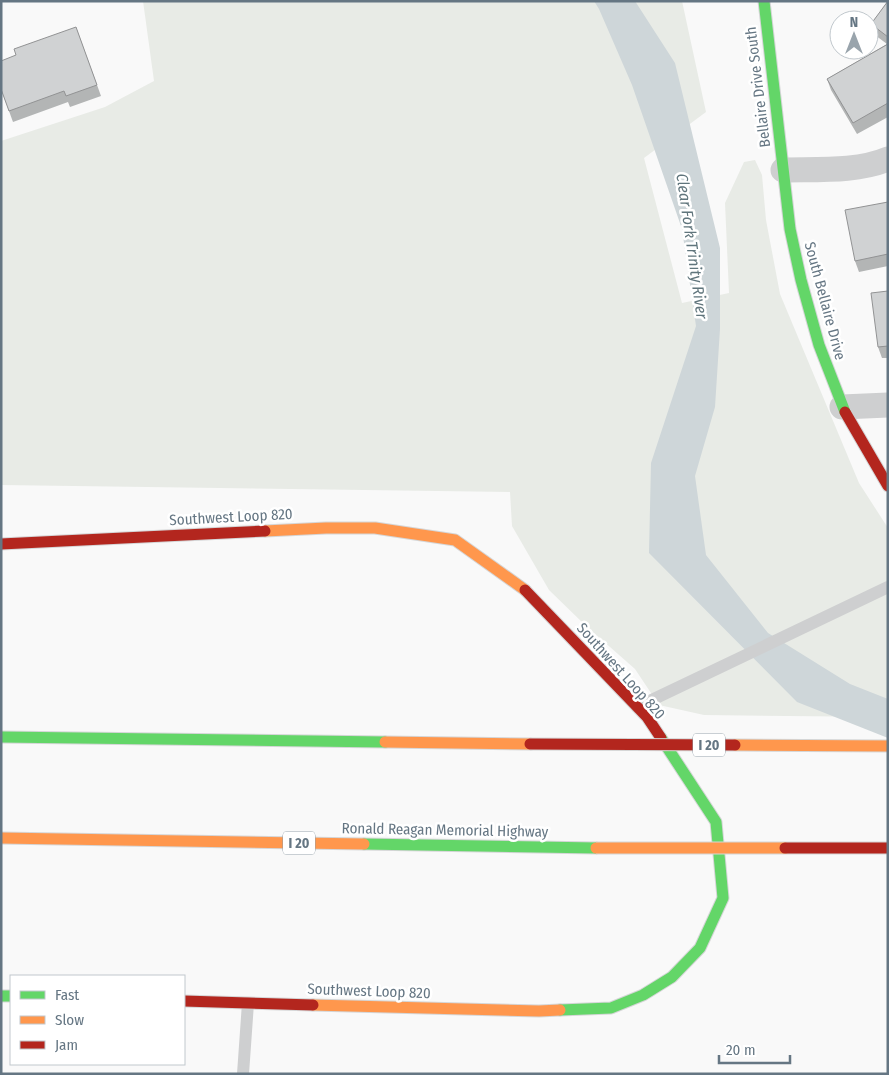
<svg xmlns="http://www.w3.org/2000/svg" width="889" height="1075" font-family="'Fira Sans Condensed',sans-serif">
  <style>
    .green { fill: #e8ebe6 }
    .water { fill: #ced6d9 }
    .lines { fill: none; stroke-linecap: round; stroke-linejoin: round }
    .fast-casing { stroke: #d5d6d7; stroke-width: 13 }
    .slow-casing { stroke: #d5d6d7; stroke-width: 13 }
    .jam-casing { stroke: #d5d6d7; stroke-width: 13 }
    .lane { stroke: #cecfd0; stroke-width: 12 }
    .street { stroke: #cecfd0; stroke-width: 25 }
    .fast { stroke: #63d668; stroke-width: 11 }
    .slow { stroke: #ff974d; stroke-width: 11 }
    .jam { stroke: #b3261e; stroke-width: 11 }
    .slow-bridge-casing { stroke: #d5d6d6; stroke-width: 13; stroke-linecap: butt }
    .jam-bridge-casing { stroke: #d5d6d6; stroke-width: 13; stroke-linecap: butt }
    .slow-bridge { stroke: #ff974d; stroke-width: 11 }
    .jam-bridge { stroke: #b3261e; stroke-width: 11 }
    .wall { fill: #b3b5b5 }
    .building { fill: #d0d2d3; stroke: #929394 }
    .labels { text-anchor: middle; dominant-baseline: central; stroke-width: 5; stroke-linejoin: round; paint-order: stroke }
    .shield { fill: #fff; stroke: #939fa8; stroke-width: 1 }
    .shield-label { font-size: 14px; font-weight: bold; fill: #657683 }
    .street-label { font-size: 15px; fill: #657683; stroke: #fff }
    .water-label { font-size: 16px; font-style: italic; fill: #60757c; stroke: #fff }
  </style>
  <rect width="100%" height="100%" fill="#f9f9f9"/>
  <path class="green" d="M143,1H682L706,112L644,158L682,303L729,293L725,203L744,162L755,160L762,175L766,220L780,294L859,483L888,528V717L704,715L659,705L635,669L585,625L549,590L512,526L510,492L1,485V141L105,107L154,81Z"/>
  <path class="water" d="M594,1H635L675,63L720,248V329L715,407L695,476L706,555L768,633L850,684L888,699V738L797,702L649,553L651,463L696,326L682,229L632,85L599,9Z"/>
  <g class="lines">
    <g class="fast-casing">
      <g id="fast">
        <path d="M764,1L790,229L801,280L819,345L845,412"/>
        <path d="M1,737L385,742"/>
        <path d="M364,844L596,848"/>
        <path d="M1,996H11"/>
        <path d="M560,1010L611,1008L643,995L672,977L700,948L723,898L716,822L661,738"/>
      </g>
    </g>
    <g class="slow-casing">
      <g id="slow">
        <path d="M265,531L326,528H375L455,540L525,590"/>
        <path d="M385,742L530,744"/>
        <path d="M1,838L364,844"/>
        <path d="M313,1005L539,1011L560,1010"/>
      </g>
    </g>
    <g class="jam-casing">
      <g id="jam">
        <path d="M845,412L888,486"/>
        <path d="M1,544L265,531"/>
        <path d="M525,590L647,717L661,738"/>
        <path d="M184,1001L313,1005"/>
      </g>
    </g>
    <g class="lane">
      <path d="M637,707L888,587"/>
      <path d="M243,1074L248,1003"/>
    </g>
    <g class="street">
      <path d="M783,170C815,169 858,172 888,159"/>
      <path d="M842,407L888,405"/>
    </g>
    <use href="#fast" class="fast"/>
    <use href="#slow" class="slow"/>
    <use href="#jam" class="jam"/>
    <g class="slow-bridge-casing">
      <g id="slow-bridge">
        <path d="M735,745L888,746"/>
        <path d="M596,848H785"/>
      </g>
    </g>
    <g class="jam-bridge-casing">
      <g id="jam-bridge">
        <path d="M530,744L735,745"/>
        <path d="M785,848H888"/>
      </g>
    </g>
    <use href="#slow-bridge" class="slow-bridge"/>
    <use href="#jam-bridge" class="jam-bridge"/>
  </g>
  <g class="wall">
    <path d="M888,1V117L857,134L831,90L827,79L887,44L875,35L871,24Z"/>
    <path d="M76,27L101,96L70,107L68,102L13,122L1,89L16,55Z"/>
    <path d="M888,202V266L859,272L855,261Z"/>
    <path d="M888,291V358H882L878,347Z"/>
  </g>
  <g class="building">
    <path d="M888,1V37L871,24Z"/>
    <path d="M76,27L97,85L66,96L64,91L9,111L1,89V61L16,55L14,49Z"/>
    <path d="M888,44V103L853,123L827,79Z"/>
    <path d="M888,202V254L855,261L845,210Z"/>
    <path d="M888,291V346L878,347L871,293Z"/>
  </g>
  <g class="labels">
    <g class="shield">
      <rect x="693" y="733.5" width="32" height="23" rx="4"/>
      <rect x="283" y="831.5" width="32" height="23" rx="4"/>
    </g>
    <g class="shield-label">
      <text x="709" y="745">I 20</text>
      <text x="299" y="843">I 20</text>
    </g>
    <g class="street-label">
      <text transform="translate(758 87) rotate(-97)">Bellaire Drive South</text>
      <text transform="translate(825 301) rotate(75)">South Bellaire Drive</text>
      <text transform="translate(231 517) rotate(-3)">Southwest Loop 820</text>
      <text transform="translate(621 671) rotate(48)">Southwest Loop 820</text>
      <text transform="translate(445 830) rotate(1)">Ronald Reagan Memorial Highway</text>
      <text transform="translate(369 991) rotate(2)">Southwest Loop 820</text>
    </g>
    <g class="water-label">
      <text transform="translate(692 246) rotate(82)">Clear Fork Trinity River</text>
    </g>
  </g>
  <rect width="889" height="1075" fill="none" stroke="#657683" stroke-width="5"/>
  <rect x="10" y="975" width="175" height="90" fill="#ffffff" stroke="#c1c8cd"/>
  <rect x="20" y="991" width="25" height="8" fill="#63d668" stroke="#c1c8cd"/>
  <text x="55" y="1000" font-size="15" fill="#657683">Fast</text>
  <rect x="20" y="1016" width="25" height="8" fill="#ff974d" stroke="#c1c8cd"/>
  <text x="55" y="1025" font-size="15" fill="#657683">Slow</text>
  <rect x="20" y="1041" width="25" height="8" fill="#b3261e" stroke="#c1c8cd"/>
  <text x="55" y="1050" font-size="15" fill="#657683">Jam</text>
  <g transform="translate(854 35)"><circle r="24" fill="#ffffff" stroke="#c1c8cd"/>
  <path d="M0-4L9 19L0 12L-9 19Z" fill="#99a4ac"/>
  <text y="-8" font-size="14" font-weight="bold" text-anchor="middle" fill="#657683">N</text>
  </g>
  <path d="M719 1055v8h71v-8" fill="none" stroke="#657683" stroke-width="2.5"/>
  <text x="726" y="1055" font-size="15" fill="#657683" stroke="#ffffff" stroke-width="4" paint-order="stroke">20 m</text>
</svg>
